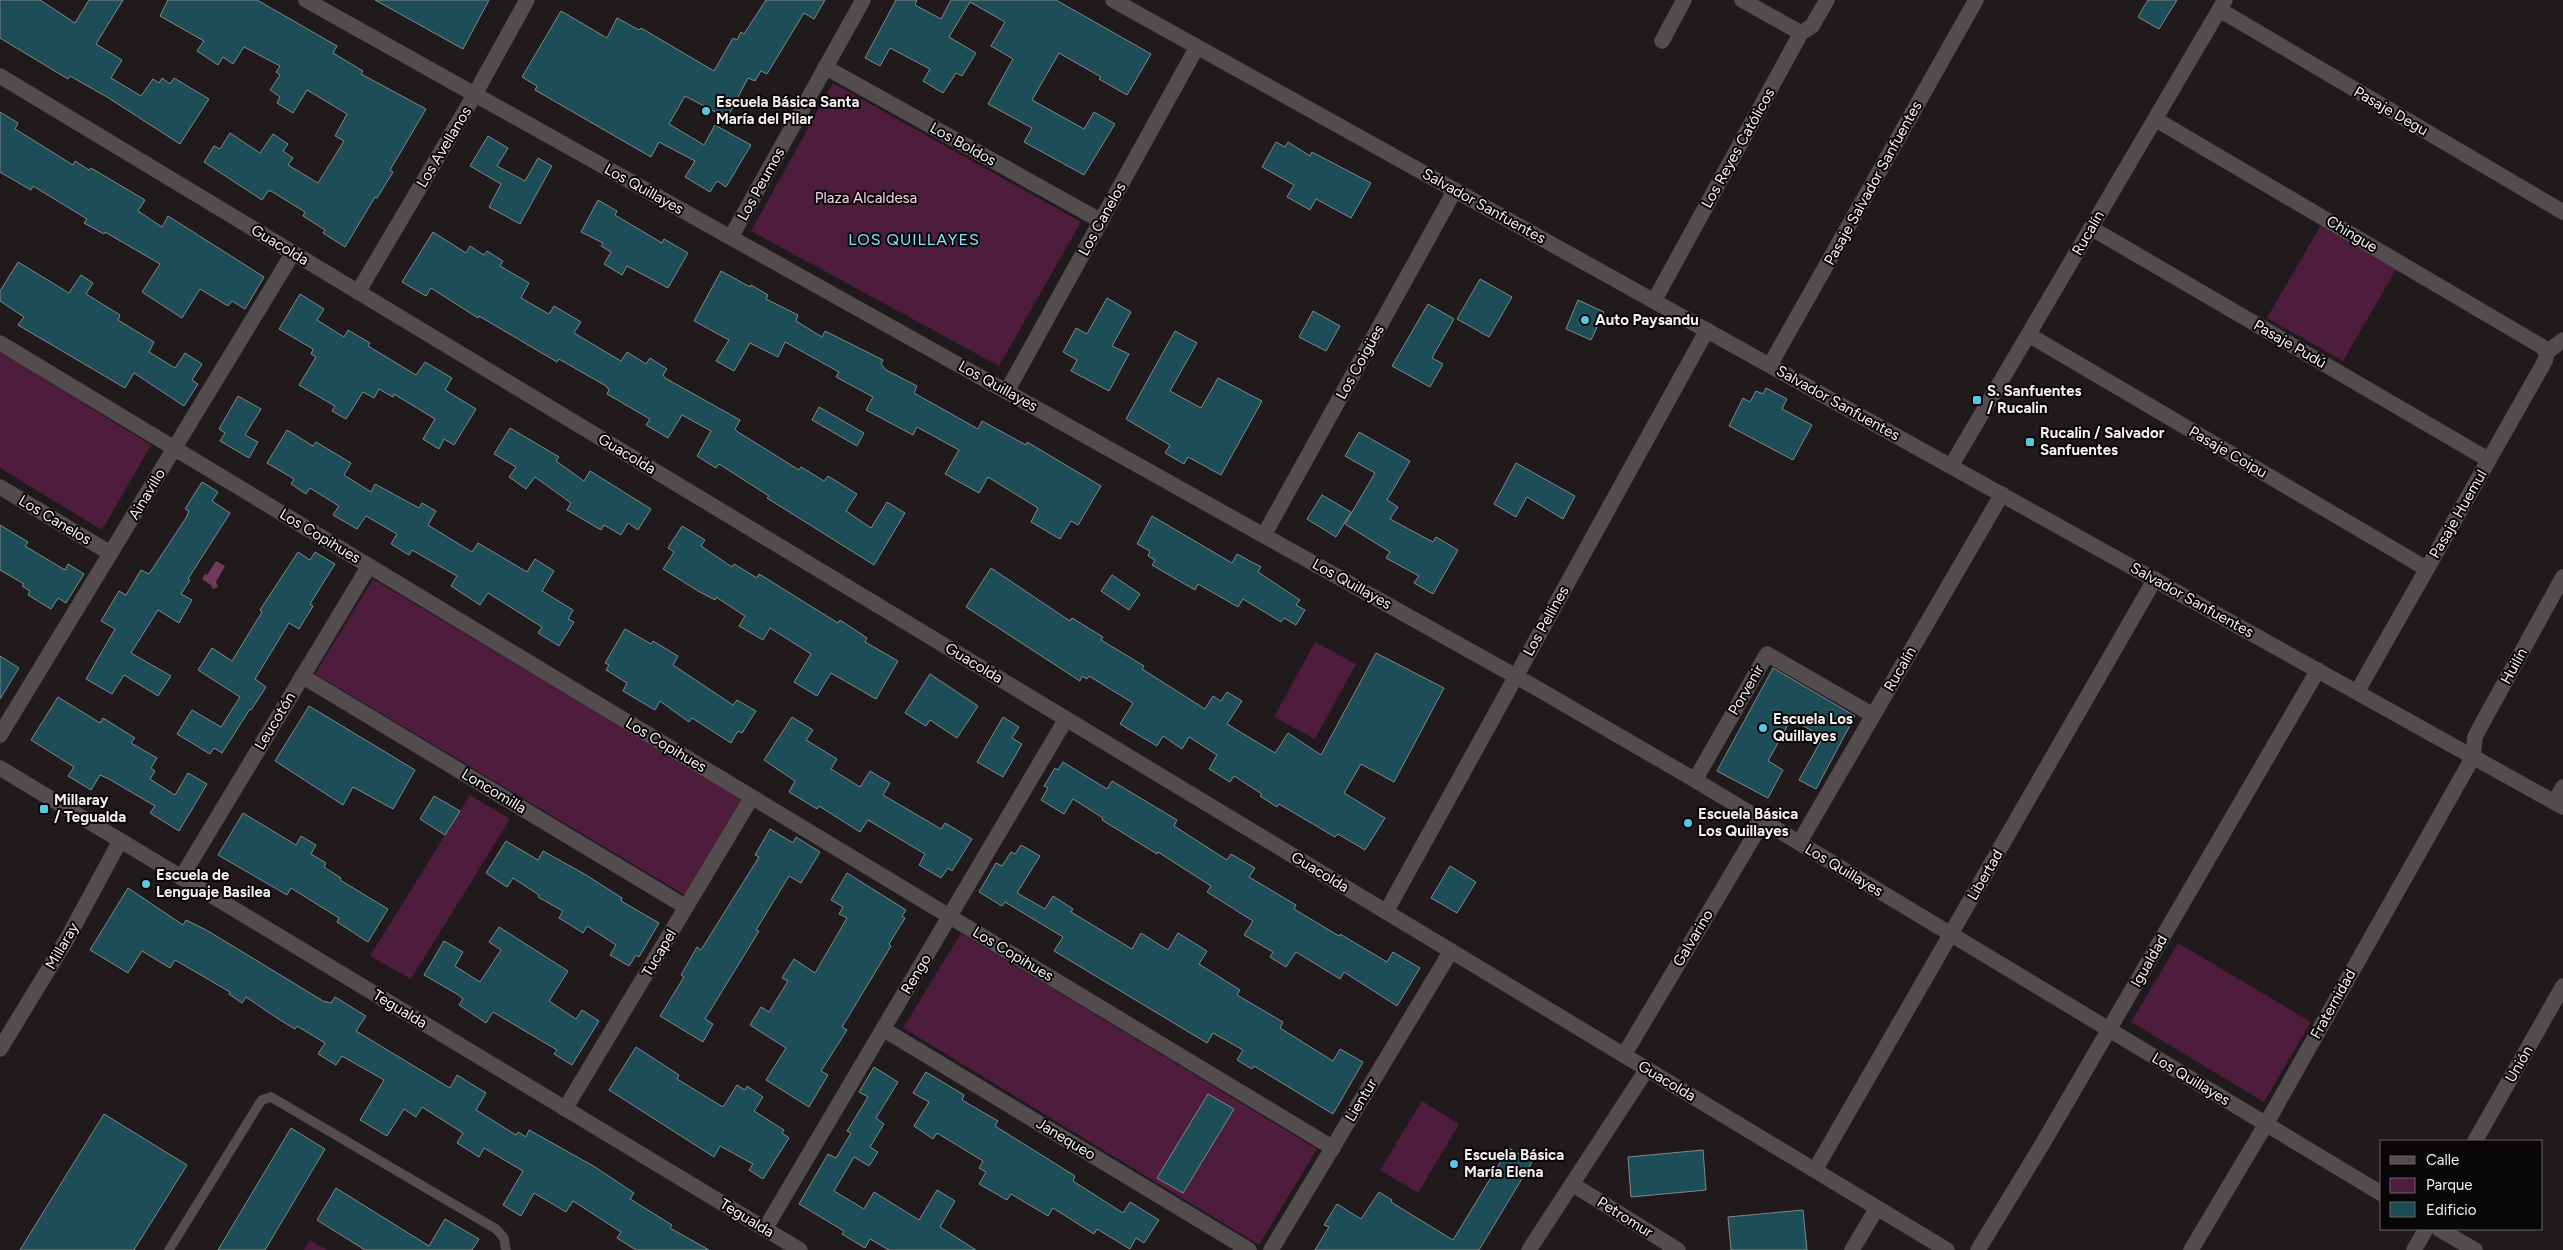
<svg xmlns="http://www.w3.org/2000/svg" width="2563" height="1250" font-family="Figtree,sans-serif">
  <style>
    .green { fill: #4e1c3c }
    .water { fill: #703a5b }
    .building { fill: #1d4d56; stroke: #80888a }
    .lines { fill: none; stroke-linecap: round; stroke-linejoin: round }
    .lane-casing { stroke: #383536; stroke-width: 10 }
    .street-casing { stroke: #383536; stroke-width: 16 }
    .secondary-casing { stroke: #383536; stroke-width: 16 }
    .lane { stroke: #534d50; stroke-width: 9 }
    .street { stroke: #534d50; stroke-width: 15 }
    .secondary { stroke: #534d50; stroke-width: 15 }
    .poi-dot { fill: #56c9e0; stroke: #080607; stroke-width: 2 }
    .labels { text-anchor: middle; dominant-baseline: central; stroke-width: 4; stroke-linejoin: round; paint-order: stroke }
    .poi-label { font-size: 15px; font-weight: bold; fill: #f4f0f2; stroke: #080607; text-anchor: start }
    .street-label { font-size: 15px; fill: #f4f0f2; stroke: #080607 }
    .park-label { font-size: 15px; fill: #f9d5e9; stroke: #080607 }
    .neighbourhood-label { font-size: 16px; letter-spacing: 1px; fill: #81e7fd; stroke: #080607 }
  </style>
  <rect width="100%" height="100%" fill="#201a1d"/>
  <g class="green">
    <path d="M833,83L1081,222L999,366L751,231Z"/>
    <path d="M2322,223L2397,268L2343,361L2267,318Z"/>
    <path d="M0,352L151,445L102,530L0,468Z"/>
    <path d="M373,579L746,801L688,897L315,674Z"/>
    <path d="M1315,642L1356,664L1315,739L1274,717Z"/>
    <path d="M470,795L510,819L411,979L370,956Z"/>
    <path d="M961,933L1317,1149L1259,1245L903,1028Z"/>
    <path d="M2178,943L2311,1022L2264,1102L2131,1022Z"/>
    <path d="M1422,1101L1459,1124L1418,1193L1380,1170Z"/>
    <path d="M310,1240L327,1250H304Z"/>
  </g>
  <path class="water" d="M216,561L225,566L216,582L218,587L213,589L211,585L202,579L205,574L207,575Z"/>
  <g class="building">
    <path d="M0,0H40L75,23L89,0H123L96,44L122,60L111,78L141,96L153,79L159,83L162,78L170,84L174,78L209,99L180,144L107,97L70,76L68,79L0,38Z"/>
    <path d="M168,0H257L337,46L333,53L363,71L361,74L426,109L390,170L393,172L377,198L375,197L345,247L323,233L325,230L303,216L305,212L271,191H268L262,200L204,162L214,146L220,149L230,133L260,153L273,134L288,144L283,151L293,158L288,165L318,183L344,141L335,136L347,114L307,90L293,113L277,103L280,97L270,90L280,75L276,72L280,66L244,47L233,64L223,57L218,65L197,51L204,41L160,16Z"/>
    <path d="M375,0H489L463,49Z"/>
    <path d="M766,0H825L814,19L804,13L767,74L761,71L755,81L748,78L727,118L685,96L669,124L704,145L715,125L751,145L726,187L717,181L710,192L685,177L695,161L659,142L651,157L535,90L537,86L522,77L561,11L607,38L617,18L639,30L641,28L714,71L733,38L737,40L741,32L744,34Z"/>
    <path d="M896,0H917L915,5L941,19L951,0H1056L1151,54L1127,95L1099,79L1101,77L1059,53L1032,100L1084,129L1094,112L1115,124L1084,175L1024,142L1032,128L988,104L1013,59L991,46L1005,22L970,2L949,37L976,53L962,76L956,73L943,93L923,81L930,69L890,48L880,66L865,58Z"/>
    <path d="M2148,0H2177L2159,29L2138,17Z"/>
    <path d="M0,112L18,123L15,129L73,165L75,161L89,170L91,168L145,200L138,211L162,227L168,216L264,277L245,309L232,301L228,306L200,289L182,318L142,292L160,264L105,232L104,234L84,223L87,219L33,186L31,190L0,172Z"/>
    <path d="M488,136L508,148L497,166L525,181L538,158L552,166L520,224L489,207L501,184L470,166Z"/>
    <path d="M1276,142L1285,147L1288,142L1310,156L1312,152L1371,183L1351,218L1316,199L1310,210L1287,197L1294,185L1262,167Z"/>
    <path d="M598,200L617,211L615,215L662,243L664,239L688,253L668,288L627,266L622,275L604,264L611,252L601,246L603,243L581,232Z"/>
    <path d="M433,232L466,253L470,246L484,255L487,251L503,261L500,266L529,283L521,298L549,314L554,306L581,322L574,333L621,361L627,352L646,364L650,358L667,369L663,375L665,378L740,420L735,429L738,432L799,470L801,467L824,481L828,476L857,494L846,511L871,528L887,502L905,513L874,565L767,498L769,496L719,464L716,468L697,456L711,431L682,415L668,438L646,425L650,419L607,394L609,390L606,386L559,359L557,362L479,316L478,318L431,288L426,296L402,282Z"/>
    <path d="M18,262L69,293L81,275L93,283L86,294L120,315L118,320L154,342L149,352L175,368L185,353L202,364L192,380L198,384L184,406L134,373L125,388L18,325L24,317L0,301V291Z"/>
    <path d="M721,271L750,287L751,285L768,295L766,299L798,315L796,321L822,337L825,331L883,360L881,364L886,370L917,386L914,393L978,429L982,421L1026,445L1027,442L1101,486L1078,525L1071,521L1060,539L1031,522L1038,508L988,477L979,493L945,474L959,450L917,427L913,435L866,410L873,397L836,377L839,372L785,342L778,357L750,343L734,371L716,361L729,340L694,321Z"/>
    <path d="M1480,279L1512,297L1489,337L1457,319Z"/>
    <path d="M300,294L324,309L317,320L344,337L348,330L370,343L368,346L416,375L425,362L452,378L445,390L476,409L454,445L444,439L439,449L423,439L435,419L394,394L393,397L379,389L374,398L363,392L346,419L332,411L335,406L299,385L316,357L311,354L313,349L279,329Z"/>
    <path d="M1107,298L1131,312L1112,346L1129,354L1109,391L1071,371L1077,360L1063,352L1076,328L1087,334Z"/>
    <path d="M1578,300L1604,312L1591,340L1566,329Z"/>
    <path d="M1428,304L1454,319L1432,358L1443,364L1430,387L1392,366Z"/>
    <path d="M1313,311L1340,326L1326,351L1299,337Z"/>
    <path d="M1175,331L1197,343L1170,391L1201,408L1218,378L1262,401L1221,475L1188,457L1184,464L1165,453L1170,445L1126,419Z"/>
    <path d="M1766,388L1787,399L1782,409L1812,425L1793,460L1729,426L1743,398L1750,402L1756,391L1763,394Z"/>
    <path d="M238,396L261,409L245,435L258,442L249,458L220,441L225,433L219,429Z"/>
    <path d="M819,407L864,433L857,446L812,420Z"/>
    <path d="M510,428L559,457L556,461L584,481L590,471L651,509L638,530L628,523L621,535L604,525L601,530L567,510L571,503L535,477L526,489L509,477L516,467L494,454Z"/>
    <path d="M287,430L313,446L316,442L351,463L344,475L371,492L375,484L419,508L422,503L436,511L428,525L472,552L478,543L527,572L535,559L554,571L542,591L573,610L568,619L574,622L559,646L538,633L542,627L488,593L480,605L451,586L457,576L412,550L409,555L391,544L397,534L366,516L357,529L333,515L339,506L310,488L306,494L291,484L294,479L267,463Z"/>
    <path d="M1359,432L1410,461L1387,500L1398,507L1390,519L1433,542L1436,537L1458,550L1433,594L1414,583L1419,576L1386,558L1390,552L1345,524L1375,473L1345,456Z"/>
    <path d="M1516,463L1575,496L1563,519L1527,497L1516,517L1494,504Z"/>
    <path d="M202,482L218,492L212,501L230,513L188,579L190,580L181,594L192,600L179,623L158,610L131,653L171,676L158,696L124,675L112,694L86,679L115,629L101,621L119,591L126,595L141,570L149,574L186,518L189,511L185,509Z"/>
    <path d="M1322,495L1351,512L1336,537L1307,519Z"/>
    <path d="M1152,516L1232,563L1237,554L1261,567L1258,572L1300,600L1296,605L1305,610L1296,625L1284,618L1281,622L1243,599L1238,607L1198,584L1195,590L1152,565L1155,560L1148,556L1150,551L1137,544Z"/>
    <path d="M0,525L28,542L25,546L65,570L68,564L84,574L66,603L58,598L51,609L28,595L30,591L22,586L24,584L0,570Z"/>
    <path d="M682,526L705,540L701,546L732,567L734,564L757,578L759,574L838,623L840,620L867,638L865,642L898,661L876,699L831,673L817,696L794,682L811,654L770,628L763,640L739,626L745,616L716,597L715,600L698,591L663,569L674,552L668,548Z"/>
    <path d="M298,552L310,560L315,552L335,564L310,604L313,606L299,629L289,623L255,679L266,687L251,710L250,709L222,753L214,748L210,754L177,734L192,710L221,727L240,697L198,670L212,648L232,661L262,612L260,610Z"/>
    <path d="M991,568L1070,621L1072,618L1103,637L1101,640L1144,666L1142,669L1205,709L1213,696L1221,701L1227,692L1242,701L1227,724L1275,753L1288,733L1321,755L1376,653L1444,688L1394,782L1361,764L1344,793L1385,818L1365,850L1338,834L1335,837L1279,804L1277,807L1260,796L1262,794L1234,776L1230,782L1209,769L1217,755L1189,737L1182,749L1163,736L1157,746L1120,724L1133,703L1089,676L1087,679L1082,676L1080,681L966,607Z"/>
    <path d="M1112,575L1140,594L1129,610L1101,591Z"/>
    <path d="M625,629L651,644L653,641L678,656L673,665L733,705L737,700L756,711L742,733L738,731L731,743L692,718L689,722L660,701L655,710L623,691L627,683L606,670L609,665L605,663Z"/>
    <path d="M0,656L19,668L0,699Z"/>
    <path d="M1773,668L1855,716L1816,789L1799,780L1823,737L1791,719L1768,761L1783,770L1768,798L1717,771Z"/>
    <path d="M930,674L978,706L957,738L930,720L926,726L905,713Z"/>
    <path d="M58,697L100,723L103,718L135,738L131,743L157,758L151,768L155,771L150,779L175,795L188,773L207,784L179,831L150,813L155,806L109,779L100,775L91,790L68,776L74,767L31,740Z"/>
    <path d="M309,706L415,770L393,809L353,787L343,805L275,761Z"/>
    <path d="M792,717L813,730L806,740L837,759L831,769L860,787L870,771L890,783L883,795L941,829L945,823L972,839L952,871L948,868L941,878L919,865L925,854L868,820L860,832L819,806L817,809L789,792L795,781L764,760Z"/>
    <path d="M1003,717L1019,727L1012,738L1022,744L1003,777L977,762Z"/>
    <path d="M1063,762L1107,789L1112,781L1177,820L1174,826L1227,860L1231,854L1255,868L1249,877L1296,905L1294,909L1339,936L1340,934L1387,962L1393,952L1420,968L1397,1006L1344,972L1340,979L1296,952L1286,967L1270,957L1273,952L1244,935L1253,921L1207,892L1211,886L1158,852L1157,854L1102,820L1103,818L1073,799L1064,814L1041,800L1048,788L1044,786L1055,768L1058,770Z"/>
    <path d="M434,796L460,811L445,835L420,819Z"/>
    <path d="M243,813L296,845L301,836L316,845L311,854L326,863L324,867L341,878L340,880L388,909L368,942L337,922L339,918L291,888L287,895L218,855Z"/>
    <path d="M770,829L793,843L796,837L820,852L801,883L789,876L756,930L759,931L705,1019L713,1024L703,1042L660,1016L684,977L681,975L697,947L701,950L759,857L755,855Z"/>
    <path d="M506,841L538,860L543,851L586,875L622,898L621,901L659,923L639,957L636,955L629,966L610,955L616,945L587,926L583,933L559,918L563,911L538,897L539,895L513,878L507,887L486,873Z"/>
    <path d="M1021,845L1040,856L1017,893L1045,909L1053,896L1073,909L1071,912L1132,949L1141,933L1168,950L1178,933L1207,951L1199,964L1240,990L1237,995L1283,1022L1280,1028L1333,1061L1340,1049L1363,1062L1333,1114L1254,1066L1252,1069L1237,1060L1243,1050L1213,1033L1207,1043L1054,951L1063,937L1005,902L1002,906L979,892L996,863L1002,866L1011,852L1015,854Z"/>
    <path d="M1450,866L1476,882L1457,913L1431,898Z"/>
    <path d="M847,873L906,910L902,916L905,918L889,944L891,946L842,1027L847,1030L821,1071L828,1075L809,1107L766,1080L786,1048L750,1025L761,1007L769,1012L788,981L782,978L794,959L815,973L847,918L839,914L843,907L831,900Z"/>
    <path d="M128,888L183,925L186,920L208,931L323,1001L331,1003L335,997L366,1016L356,1031L450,1088L457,1075L486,1093L476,1110L516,1135L518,1132L526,1137L529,1130L595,1167L634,1193L630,1199L672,1225L670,1228L709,1250H636L617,1238L621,1232L573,1201L566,1212L534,1193L521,1216L503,1205L523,1171L484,1148L479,1157L457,1143L463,1133L422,1107L416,1117L404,1109L387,1136L360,1120L384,1080L342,1056L336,1065L318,1054L325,1043L297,1026L295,1029L277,1018L246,997L242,1003L229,994L230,992L175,960L170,968L142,951L128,973L90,950Z"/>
    <path d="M499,927L568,971L549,1001L576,1019L582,1010L599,1021L572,1065L554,1054L557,1050L493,1012L486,1023L459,1005L463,999L457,994L424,975L444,941L463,952L455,966L480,982L501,950L489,942Z"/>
    <path d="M636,1047L679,1075L677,1079L723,1107L737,1085L745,1090L747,1086L763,1097L754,1111L784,1130L782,1133L789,1138L763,1179L749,1170L753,1164L720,1146L714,1157L609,1090Z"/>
    <path d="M874,1067L898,1082L876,1118L884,1124L870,1147L878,1152L869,1166L854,1157L834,1191L864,1209L874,1192L919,1220L937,1190L955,1201L940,1227L976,1250H889L870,1239L865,1248L842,1234L844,1231L799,1204L828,1154L836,1158L851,1133L847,1131L868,1097L859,1092Z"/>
    <path d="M926,1072L964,1095L962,1100L998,1121L995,1126L1075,1176L1073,1181L1123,1213L1130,1202L1159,1220L1144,1243L1136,1238L1130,1249L1097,1229L1094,1234L1053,1208L1048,1216L1011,1194L1007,1200L979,1184L986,1172L979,1168L983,1161L937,1133L933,1139L914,1126L929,1102L913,1093Z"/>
    <path d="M1208,1094L1234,1109L1183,1193L1157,1178Z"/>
    <path d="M104,1114L187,1165L134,1250H20Z"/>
    <path d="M291,1128L325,1149L265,1250H218Z"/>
    <path d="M1509,1148L1532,1162L1479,1250H1315L1329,1227L1324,1225L1337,1204L1361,1219L1379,1192L1392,1200L1391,1202L1453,1240Z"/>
    <path d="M1703,1150L1706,1190L1631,1197L1628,1157Z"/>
    <path d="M336,1188L429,1246L445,1219L479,1239L472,1250H365L317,1220Z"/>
    <path d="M1803,1210L1807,1250H1731L1728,1217Z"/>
  </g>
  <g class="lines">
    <g class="lane-casing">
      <path id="lane" d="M169,1250L259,1104L262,1100L271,1097L496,1229L504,1238L506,1250"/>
    </g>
    <g class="street-casing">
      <g id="street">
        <path d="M306,0L1533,686L1695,780L2382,1194"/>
        <path d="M1742,0L1801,33"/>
        <path d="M2220,10L2563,212"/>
        <path d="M1662,41L1684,0"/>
        <path d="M825,67L1101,221"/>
        <path d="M0,76L1947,1250"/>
        <path d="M2155,119L2541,346L2547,352"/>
        <path d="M2091,228L2489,460"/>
        <path d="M731,237L863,0"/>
        <path d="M358,292L475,94L527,0"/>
        <path d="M1654,301L1801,33L1812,26L1827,0"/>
        <path d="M2029,335L2427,569"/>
        <path d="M0,343L1333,1148"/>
        <path d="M2547,352L2563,340"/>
        <path d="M1770,365L1976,0"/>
        <path d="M1007,391L1197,47"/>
        <path d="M0,487L110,553"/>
        <path d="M1264,535L1455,190"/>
        <path d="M302,676L686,907"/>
        <path d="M2357,692L2545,361L2547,352"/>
        <path d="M0,735L293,253"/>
        <path d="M0,768L800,1250"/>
        <path d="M1695,780L1767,654L1873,715"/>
        <path d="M2554,802L2563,787"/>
        <path d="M1799,843L2002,494"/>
        <path d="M181,878L369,566"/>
        <path d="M1386,912L1707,330"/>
        <path d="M883,1029L1249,1250"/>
        <path d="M0,1049L67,939L120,841"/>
        <path d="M1624,1055L1763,821"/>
        <path d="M565,1109L752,797"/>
        <path d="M2475,1141L2563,986"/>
        <path d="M1815,1170L2155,579"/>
        <path d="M1572,1184L1678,1250"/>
        <path d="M765,1229L1066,719"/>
        <path d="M2439,1229L2475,1250"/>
        <path d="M1271,1250L1451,951"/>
        <path d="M1529,1250L1647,1069"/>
        <path d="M1852,1250L1877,1208"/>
        <path d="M1978,1250L2043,1143L2318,670"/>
        <path d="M2191,1250L2266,1124L2473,757L2475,737L2479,729L2563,577"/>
        <path d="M2414,1250L2426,1229"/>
      </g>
    </g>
    <g class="secondary-casing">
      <g id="secondary">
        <path d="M1113,0L2563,807"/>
        <path d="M1951,466L2225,0"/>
      </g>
    </g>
    <use href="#lane" class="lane"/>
    <use href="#street" class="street"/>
    <use href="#secondary" class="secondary"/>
  </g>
  <g class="poi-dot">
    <circle cx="706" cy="111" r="5"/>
    <circle cx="1585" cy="320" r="5"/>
    <rect x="1972" y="395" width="10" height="10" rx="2.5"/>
    <rect x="2025" y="437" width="10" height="10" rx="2.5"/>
    <circle cx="1763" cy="728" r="5"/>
    <rect x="39" y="804" width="10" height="10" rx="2.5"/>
    <circle cx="1688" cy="823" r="5"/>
    <circle cx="146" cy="884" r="5"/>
    <circle cx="1454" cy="1164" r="5"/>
  </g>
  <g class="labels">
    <g class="poi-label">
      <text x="716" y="102">Escuela Básica Santa<tspan x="716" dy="17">María del Pilar</tspan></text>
      <text x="1595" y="320">Auto Paysandu</text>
      <text x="1987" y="391">S. Sanfuentes<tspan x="1987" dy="17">/ Rucalin</tspan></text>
      <text x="2040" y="433">Rucalin / Salvador<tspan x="2040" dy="17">Sanfuentes</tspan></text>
      <text x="1773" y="719">Escuela Los<tspan x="1773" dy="17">Quillayes</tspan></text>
      <text x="54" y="800">Millaray<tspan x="54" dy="17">/ Tegualda</tspan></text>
      <text x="1698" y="814">Escuela Básica<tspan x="1698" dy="17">Los Quillayes</tspan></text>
      <text x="156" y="875">Escuela de<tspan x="156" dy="17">Lenguaje Basilea</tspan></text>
      <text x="1464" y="1155">Escuela Básica<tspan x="1464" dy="17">María Elena</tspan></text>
    </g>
    <g class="street-label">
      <text transform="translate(2391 111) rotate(30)">Pasaje Degu</text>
      <text transform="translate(963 144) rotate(29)">Los Boldos</text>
      <text transform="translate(444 147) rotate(-59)">Los Avellanos</text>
      <text transform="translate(1738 148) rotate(-61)">Los Reyes Católicos</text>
      <text transform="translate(1873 183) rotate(-61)">Pasaje Salvador Sanfuentes</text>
      <text transform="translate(761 184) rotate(-61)">Los Peumos</text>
      <text transform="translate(644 189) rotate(29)">Los Quillayes</text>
      <text transform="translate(1484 206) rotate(29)">Salvador Sanfuentes</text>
      <text transform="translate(1102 219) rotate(-61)">Los Canelos</text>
      <text transform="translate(2088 233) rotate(-60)">Rucalín</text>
      <text transform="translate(2352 234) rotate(31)">Chingue</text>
      <text transform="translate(280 245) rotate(31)">Guacolda</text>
      <text transform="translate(2290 344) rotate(30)">Pasaje Pudú</text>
      <text transform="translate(1360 362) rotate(-61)">Los Coigües</text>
      <text transform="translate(998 386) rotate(29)">Los Quillayes</text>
      <text transform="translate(1838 403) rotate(29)">Salvador Sanfuentes</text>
      <text transform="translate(2228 452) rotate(30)">Pasaje Coipu</text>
      <text transform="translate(627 454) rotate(31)">Guacolda</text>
      <text transform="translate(147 494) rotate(-59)">Ainavillo</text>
      <text transform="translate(2458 514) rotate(-60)">Pasaje Huemul</text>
      <text transform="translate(55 520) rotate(31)">Los Canelos</text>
      <text transform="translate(320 536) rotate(31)">Los Copihues</text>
      <text transform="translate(1352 584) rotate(29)">Los Quillayes</text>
      <text transform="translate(2192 600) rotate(29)">Salvador Sanfuentes</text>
      <text transform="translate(1546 621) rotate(-61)">Los Pellines</text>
      <text transform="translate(974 663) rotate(31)">Guacolda</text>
      <text transform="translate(2514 666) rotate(-61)">Huilín</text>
      <text transform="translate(1900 669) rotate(-60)">Rucalín</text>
      <text transform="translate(1746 690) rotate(-60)">Porvenir</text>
      <text transform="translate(275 721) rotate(-59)">Leucotón</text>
      <text transform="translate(666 745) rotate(31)">Los Copihues</text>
      <text transform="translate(494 791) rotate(31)">Loncomilla</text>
      <text transform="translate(1844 870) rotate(31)">Los Quillayes</text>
      <text transform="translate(1320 872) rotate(31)">Guacolda</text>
      <text transform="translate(1985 875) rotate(-60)">Libertad</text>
      <text transform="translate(1693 938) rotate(-59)">Galvarino</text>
      <text transform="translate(62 946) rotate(-60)">Millaray</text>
      <text transform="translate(659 953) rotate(-59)">Tucapel</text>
      <text transform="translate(1013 954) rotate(31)">Los Copihues</text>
      <text transform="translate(2149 961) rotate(-60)">Igualdad</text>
      <text transform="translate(916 974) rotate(-59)">Rengo</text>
      <text transform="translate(2333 1004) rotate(-61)">Fraternidad</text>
      <text transform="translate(400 1009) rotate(31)">Tegualda</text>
      <text transform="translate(2519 1064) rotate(-60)">Unión</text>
      <text transform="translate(2191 1079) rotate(31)">Los Quillayes</text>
      <text transform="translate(1667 1081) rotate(31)">Guacolda</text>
      <text transform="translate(1361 1100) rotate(-59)">Lientur</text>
      <text transform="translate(1066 1139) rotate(31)">Janequeo</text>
      <text transform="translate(1625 1217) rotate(32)">Petromur</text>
      <text transform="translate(747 1218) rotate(31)">Tegualda</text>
    </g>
    <g class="park-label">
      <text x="866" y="198">Plaza Alcaldesa</text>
    </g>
    <g class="neighbourhood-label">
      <text x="914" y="239">LOS QUILLAYES</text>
    </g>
  </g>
  <rect x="2380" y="1140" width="162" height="90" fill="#080607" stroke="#666465"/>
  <rect x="2390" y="1156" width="25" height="8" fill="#534d50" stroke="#666465"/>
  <text x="2426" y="1165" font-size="15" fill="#f4f0f2">Calle</text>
  <rect x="2390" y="1178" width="25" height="15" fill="#4e1c3c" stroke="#666465"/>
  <text x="2426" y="1190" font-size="15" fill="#f4f0f2">Parque</text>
  <rect x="2390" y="1202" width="25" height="15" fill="#1d4d56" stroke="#666465"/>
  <text x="2426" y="1215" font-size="15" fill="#f4f0f2">Edificio</text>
</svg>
